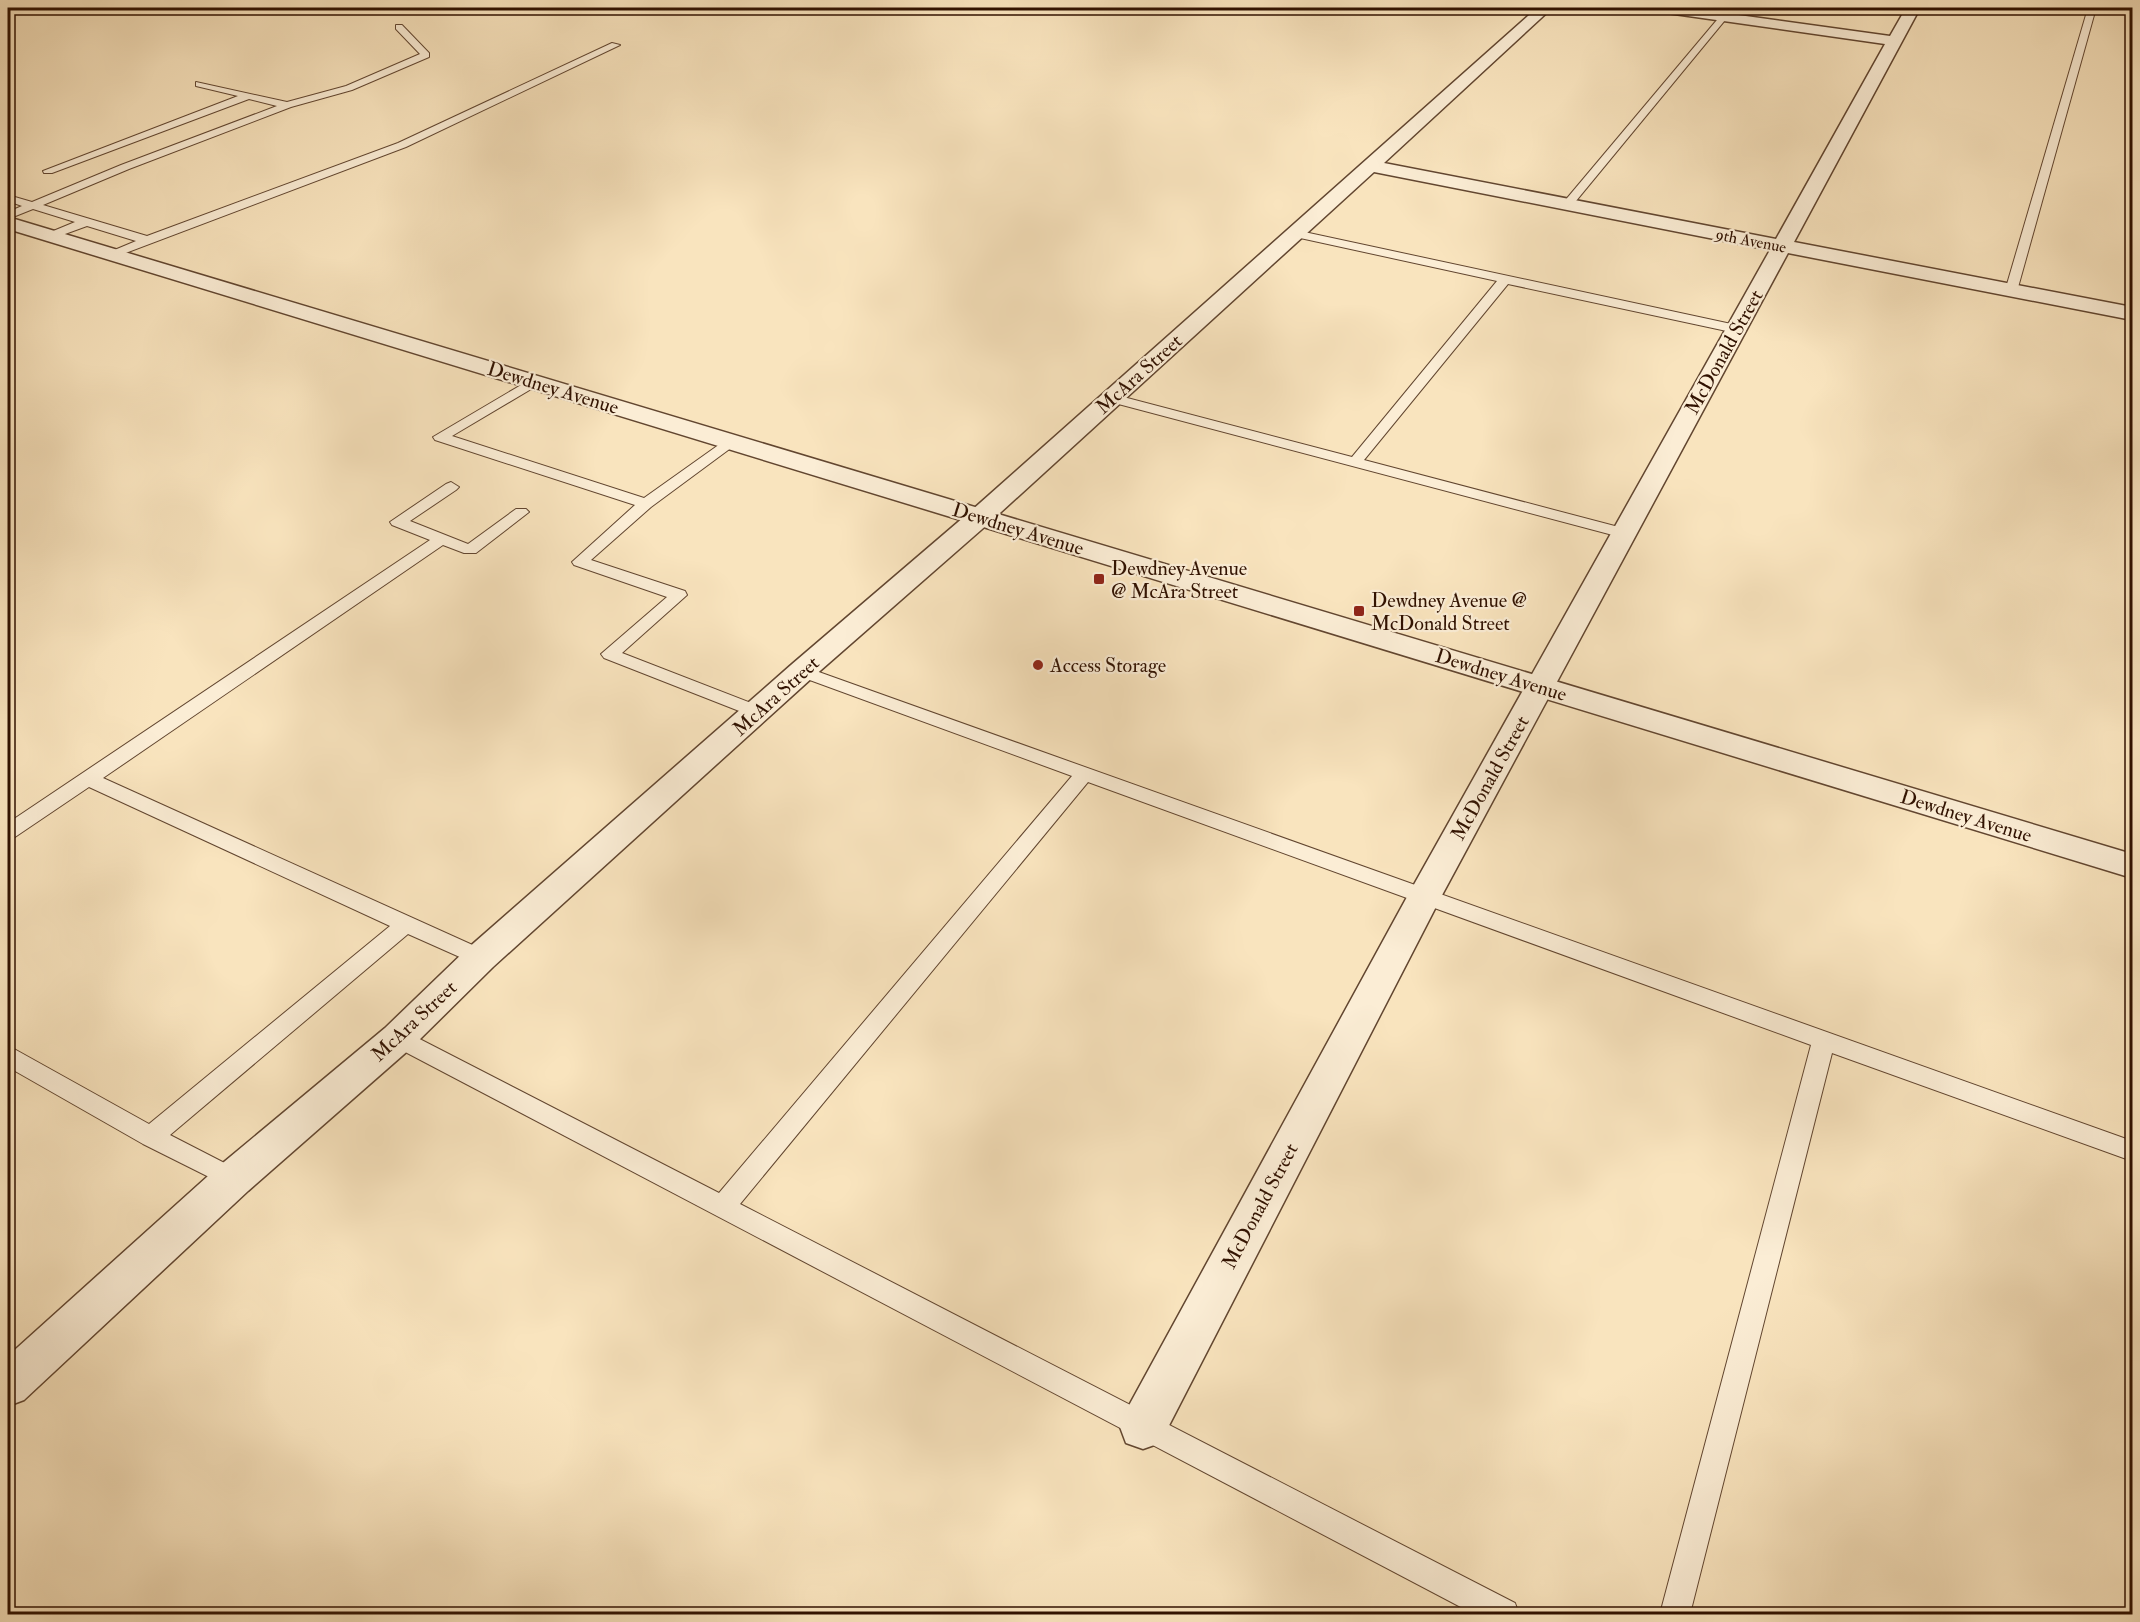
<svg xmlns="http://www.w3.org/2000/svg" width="2140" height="1622" font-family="'IM FELL Double Pica',serif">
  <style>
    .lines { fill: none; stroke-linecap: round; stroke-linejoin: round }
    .service-casing { stroke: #624630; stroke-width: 2 }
    .minor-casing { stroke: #624630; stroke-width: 3 }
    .tertiary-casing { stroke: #624630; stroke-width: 3 }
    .service { fill: #fbedd5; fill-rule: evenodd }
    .minor { fill: #fbedd5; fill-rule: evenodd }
    .tertiary { fill: #fbedd5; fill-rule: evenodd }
    .poi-dot { fill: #8f2418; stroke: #fbedd5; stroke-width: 2 }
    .labels { text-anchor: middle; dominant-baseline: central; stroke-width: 4.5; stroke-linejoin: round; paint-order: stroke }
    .far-street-label { font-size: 16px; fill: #301100; stroke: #fbedd5 }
    .street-label { font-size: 20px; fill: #301100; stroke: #fbedd5 }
    .poi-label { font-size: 20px; fill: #301100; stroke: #fbedd5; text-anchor: start }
  </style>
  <rect width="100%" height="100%" fill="#f9e4be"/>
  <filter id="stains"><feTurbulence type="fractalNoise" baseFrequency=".00333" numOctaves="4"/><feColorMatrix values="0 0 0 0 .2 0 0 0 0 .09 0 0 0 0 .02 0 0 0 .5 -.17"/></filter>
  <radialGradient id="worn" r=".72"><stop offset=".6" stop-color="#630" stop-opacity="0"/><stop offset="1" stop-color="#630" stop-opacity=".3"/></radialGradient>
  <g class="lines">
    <g class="service-casing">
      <g id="service">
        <path d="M1727,8H1735L1571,207H1563V203Z"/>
        <path d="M2088,8H2096L2017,291L2011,295L2007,294L2005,291Z"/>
        <path d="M396,25H402L429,53V57L352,90L291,107L129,169L43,205L147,236L398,143L612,43L620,45L406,147L115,257H107L105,254L136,241L87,226L54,238H46V234L75,222L33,209L8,219V212L22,206L8,201V195L32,202L121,165L277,106L249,99L52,173H44L43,171L238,96L196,86V82L287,102L346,86L420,54L396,29Z"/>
        <path d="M1295,230L1736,325L1743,329L1736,333L1508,284L1364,460L1630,530L1632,533L1624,538L1107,401L1105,398L1107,395L1112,394L1352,457L1497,281L1291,236V232Z"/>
        <path d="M533,378L540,382L538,385L452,436L644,498L727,439H737L739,442L651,507L591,560L685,591L687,595L622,653L764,708L767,712L764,716H752L604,658L601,654L667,597L574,565L572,562L635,505L435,440L433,437Z"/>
        <path d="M451,482L459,487L456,490L410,521L468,544L516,509H526L529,512L476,553H464L443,545L103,778L488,952L491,958L488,964L480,966L408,934L170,1135L242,1172L245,1179L242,1186L233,1189L143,1144L8,1067V1047L16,1050L149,1124L390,926L89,787L15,837L8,839V823L430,540L392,525L390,522L446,484Z"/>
        <path d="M802,666L2132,1141V1161L1832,1053L1690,1614H1660L1811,1045L1088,782L740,1204L1515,1603L1519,1614H1474L390,1044L387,1038L390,1032L398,1029L406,1032L719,1193L1072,776L796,675L793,671L796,667Z"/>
      </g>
    </g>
    <g class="minor-casing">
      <path id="minor" d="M1537,8H1552L1384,163L1776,239L1885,44L1660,12L1653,8H1688L1890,36L1906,8H1920L1794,242L2132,307V320L1788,253L1441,897L1160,1443L1143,1449L1126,1443L1120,1427L1126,1411L1407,897L1770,250L1374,172L989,523L813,677L493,967L411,1048L248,1191L24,1400L8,1406V1356L218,1167L385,1028L467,949L791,665L971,511Z"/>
    </g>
    <g class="tertiary-casing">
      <path id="tertiary" d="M8,217L2132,854V878L8,229Z"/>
    </g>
    <use href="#service" class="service"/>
    <use href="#minor" class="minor"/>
    <use href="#tertiary" class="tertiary"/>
  </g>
  <g class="poi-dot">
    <rect x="1093" y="573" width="12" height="12" rx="3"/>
    <rect x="1353" y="605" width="12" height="12" rx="3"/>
    <circle cx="1038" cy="665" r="6"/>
  </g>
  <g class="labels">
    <g class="far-street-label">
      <text transform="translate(1751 241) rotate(11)">9th Avenue</text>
    </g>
    <g class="street-label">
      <text transform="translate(1724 352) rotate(-61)">McDonald Street</text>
      <text transform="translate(1139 374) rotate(-42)">McAra Street</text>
      <text transform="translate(553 388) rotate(17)">Dewdney Avenue</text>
      <text transform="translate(1018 529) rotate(17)">Dewdney Avenue</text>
      <text transform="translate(1501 675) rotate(17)">Dewdney Avenue</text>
      <text transform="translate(776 696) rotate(-42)">McAra Street</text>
      <text transform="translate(1490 778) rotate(-61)">McDonald Street</text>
      <text transform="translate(1966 816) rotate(17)">Dewdney Avenue</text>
      <text transform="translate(414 1021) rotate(-43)">McAra Street</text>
      <text transform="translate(1260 1206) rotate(-62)">McDonald Street</text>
    </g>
    <g class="poi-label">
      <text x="1111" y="568">Dewdney Avenue<tspan x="1111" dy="23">@ McAra Street</tspan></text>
      <text x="1371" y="600">Dewdney Avenue @<tspan x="1371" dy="23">McDonald Street</tspan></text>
      <text x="1050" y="665">Access Storage</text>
    </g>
  </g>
  <rect width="2140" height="1622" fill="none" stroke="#f9e4be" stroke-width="30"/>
  <rect x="9" y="9" width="2122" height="1604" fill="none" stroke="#301100" stroke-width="3"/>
  <rect x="15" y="15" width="2110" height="1592" fill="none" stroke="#301100" stroke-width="1.5"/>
  <rect width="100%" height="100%" filter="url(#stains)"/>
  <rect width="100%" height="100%" fill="url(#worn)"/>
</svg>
